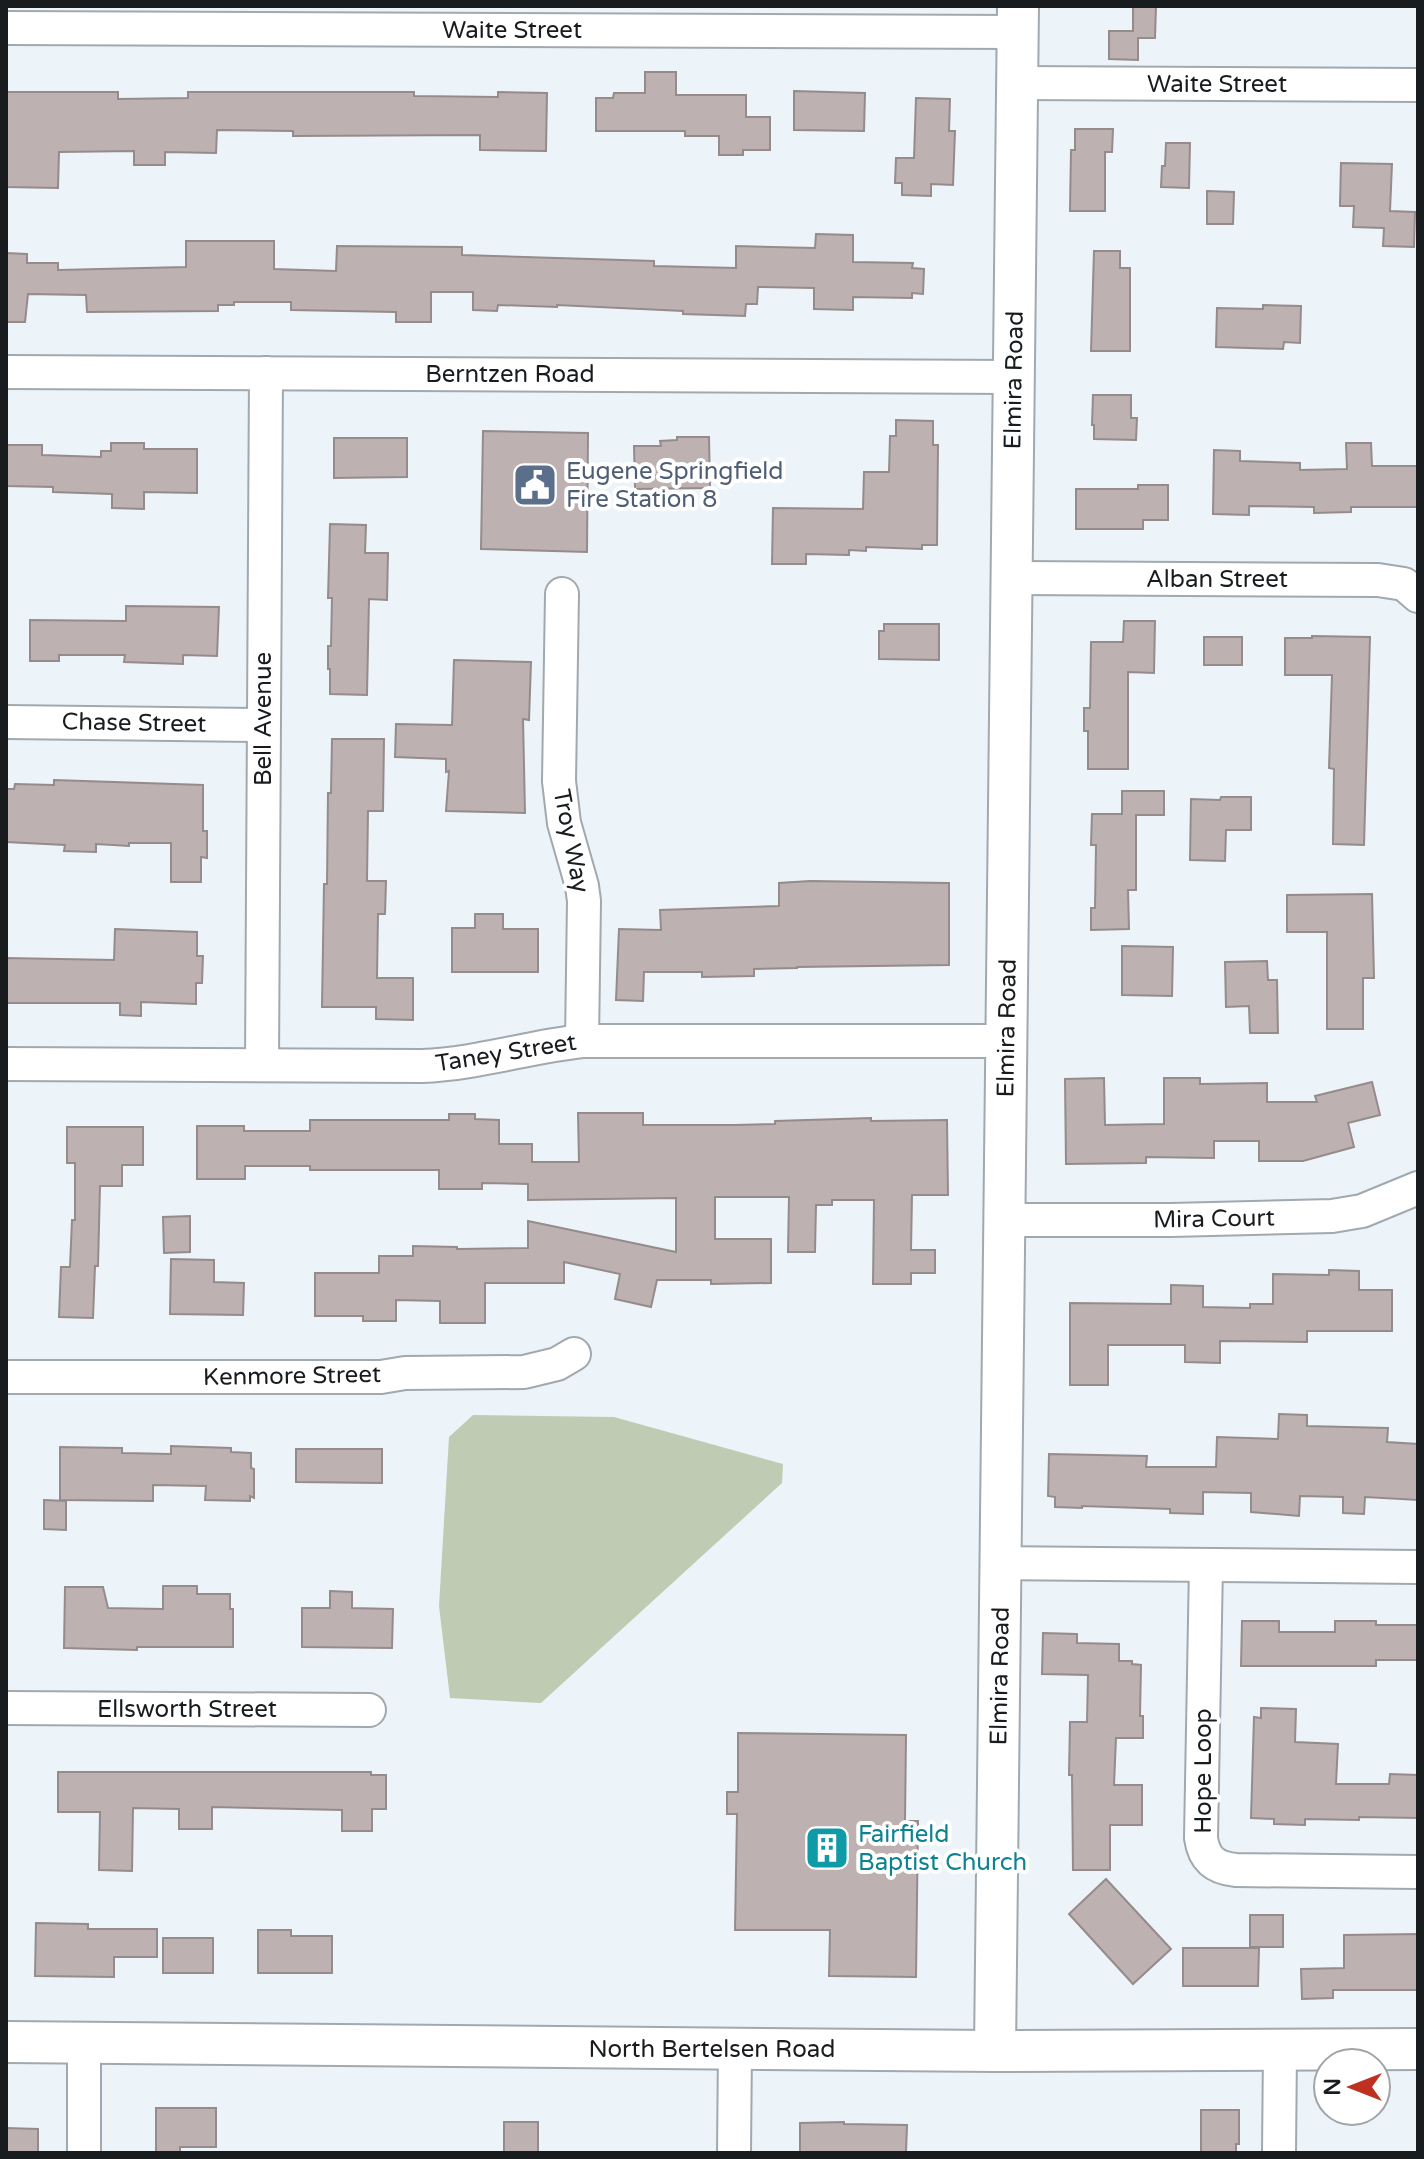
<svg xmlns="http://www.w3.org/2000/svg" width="1424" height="2159" font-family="'Varela Round',sans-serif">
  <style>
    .green { fill: #bfcbb2 }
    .building { fill: #bdb2b1; stroke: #958b8a; stroke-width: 2 }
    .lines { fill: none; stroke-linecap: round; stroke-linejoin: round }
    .minor-casing { stroke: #a1a9af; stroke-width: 36 }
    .tertiary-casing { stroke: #a1a9af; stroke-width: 44 }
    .minor { stroke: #fff; stroke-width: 32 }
    .tertiary { stroke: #fff; stroke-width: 40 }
    .labels { text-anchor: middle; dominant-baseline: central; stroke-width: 8; stroke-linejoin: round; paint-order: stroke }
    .street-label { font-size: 24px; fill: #191c1e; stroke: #fff }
    .service-label { font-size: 24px; fill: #4e5e75; stroke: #fff; text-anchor: start }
    .culture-label { font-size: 24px; fill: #0d838f; stroke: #fff; text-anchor: start }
  </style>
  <rect width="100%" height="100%" fill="#ecf4fa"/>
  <path class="green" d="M473,1415L614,1417L783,1464L782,1483L541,1703L450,1698L439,1606L449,1437Z"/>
  <g class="building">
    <path d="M1133,6H1156L1155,38H1138V60L1109,59V31H1133Z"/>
    <path d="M645,72H676V95H746V117H770V150H743V155H719V136H685V131H596V98H613L614,93H645Z"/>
    <path d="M794,91L865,93L864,131L794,130Z"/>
    <path d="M6,92H118V99L188,98V92H414V96L498,97V92L547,93L546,151L480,150V135L293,136V131L217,130L216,153L165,152V165H134V151L59,152L58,188L6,187Z"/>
    <path d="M916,98L950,99L949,131H955L953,185L931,184V196L902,195V183H895L896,158H914Z"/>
    <path d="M1075,129H1113L1112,152H1105V211H1070L1071,150H1075Z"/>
    <path d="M1166,143H1190L1189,188L1161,187L1162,166H1165Z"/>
    <path d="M1341,163L1392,164L1390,211L1415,212L1414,247L1383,246L1384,228L1353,227L1354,206H1340Z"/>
    <path d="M1207,191L1234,192L1233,224H1207Z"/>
    <path d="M816,234L853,235V262L913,263L912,268L924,269L923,294L912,293V298L853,297V310L814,309V288L758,287L757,304H746L745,316L683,314V311L557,305V307L498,305L497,311L473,310V292H431V322H396V312L291,310V302H234V305H218V311L87,312L86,295L28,294L25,322H6V253L27,254V263H58V270L186,267V241H274V269L336,271L337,246L462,247V255L654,261V266L736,268V246L815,248Z"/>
    <path d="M1094,251H1120V268H1130V351H1091Z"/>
    <path d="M1263,305L1301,306L1300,343L1284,342L1283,349L1216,347L1217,308L1263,309Z"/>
    <path d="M1093,395H1131V418H1137L1136,440L1094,439V425H1092Z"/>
    <path d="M896,420L933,421V445H938L937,545H922V549L866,547V551L849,550V555L806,554V564H772L773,508L863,509L864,472H889L890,436H896Z"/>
    <path d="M483,431L588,433L587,552L481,549Z"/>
    <path d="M677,437H709L710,488L635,489L634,446H661L660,441L677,440Z"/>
    <path d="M334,438H407V477L334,478Z"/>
    <path d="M111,443H144V449H197V493L144,492V509L112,508V494L53,492V487L6,486V445H42V455L101,457V451H111Z"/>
    <path d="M1346,443H1371L1372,466H1418V507H1351V512L1314,513V507L1249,506V515L1213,514L1214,450L1240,451V461L1300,463V470L1347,469Z"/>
    <path d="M1138,485H1168V520H1143V529H1076V489H1138Z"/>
    <path d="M330,524L366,525L365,553H388L387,600L369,599L367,695L330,694V669H328V646H331L332,598H328Z"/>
    <path d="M126,606L219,607L217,656L183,655V664L124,662L125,655H59V661H30V620L126,621Z"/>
    <path d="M1124,621H1155L1154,673L1128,672V769H1088V731H1084V708H1090L1091,642H1123Z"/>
    <path d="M884,624H939V660L879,659V631H884Z"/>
    <path d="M1312,636L1370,637L1364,845L1333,844L1334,769L1329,768L1332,675H1285V638H1312Z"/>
    <rect x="1204" y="637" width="38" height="28"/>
    <path d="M454,660L531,662L529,720L523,719L525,813L446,811L449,771L446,772V759L395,757L396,724L452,725Z"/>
    <path d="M332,739H384L383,811H368L367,881H386L385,914H378L377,978H413V1020L376,1019V1007H322L324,884H327L328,793H331Z"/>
    <path d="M54,780L203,785V831H207V858L201,857V882H171V843H129V846L96,844V852L64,851L65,845L6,842V789H14L15,784L54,785Z"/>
    <path d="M1122,791H1164V815H1136V890H1128L1129,929L1091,930V908H1095L1096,845H1091L1092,814H1122Z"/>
    <path d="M1221,797H1251V830H1226L1225,861L1190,860L1191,799L1220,800Z"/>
    <path d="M810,881L949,883V965L797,967V968L754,969V976L702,977V972H644L643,1001L616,1000L619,929L661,930L660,910L779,906V883Z"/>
    <path d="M1372,894L1374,978H1363V1029H1327V932H1287V895Z"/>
    <path d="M475,914H503V929H538V972H452V928H475Z"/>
    <path d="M115,929L197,932V956H203L202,983H196V1004L141,1002V1016L120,1015V1003H6V958L114,960Z"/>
    <path d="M1122,946L1173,947L1172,996L1122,995Z"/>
    <path d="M1267,961L1268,980H1277L1278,1033H1250L1249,1006L1226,1007L1225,962Z"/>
    <path d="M1104,1078L1105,1125L1164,1124V1078H1200V1084L1267,1083V1102H1317L1315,1096L1372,1082L1380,1115L1348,1123L1354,1147L1303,1161H1259V1141H1214V1158L1146,1157V1163L1066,1164L1065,1079Z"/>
    <path d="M578,1113H643V1125H735L775,1124V1121L871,1118V1121L947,1120L948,1195H912L911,1250H935V1273H911V1284H873L874,1200H832V1205H816L815,1252H788L789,1197H715V1239H771V1283L711,1284V1280H657L651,1307L615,1299L620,1274L564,1262V1283H485V1323H440V1301L396,1300V1321H363V1316H315V1273H379V1256H413V1246L457,1247V1249L528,1248V1221L676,1252V1198L528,1200V1184L482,1183V1189H439V1170H310V1166H245V1179H197V1126H244V1131H310V1120H449V1114H475V1119L499,1120V1144H532V1162H579Z"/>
    <path d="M67,1127H143V1165H122V1186H100L98,1266H95L93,1318L59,1317L61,1267H70L72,1220H75V1163H67Z"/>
    <path d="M190,1216V1252L164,1253L163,1217Z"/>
    <path d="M171,1259L214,1260V1282L244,1283L243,1315L170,1314Z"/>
    <path d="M1329,1270L1359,1271V1290H1392V1331H1307V1342L1220,1341V1363L1185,1362V1345H1108V1385H1070V1303L1171,1304V1285L1203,1286V1307L1250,1308V1304H1273V1274L1329,1275Z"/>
    <path d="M1279,1414L1307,1415V1426L1388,1428L1387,1442L1418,1444V1500L1365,1497L1364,1514L1343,1513V1497L1300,1496L1299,1516L1251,1512V1493L1203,1492V1514L1170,1513V1509L1082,1506V1508L1055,1507V1497L1048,1496L1049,1454L1147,1456L1146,1467H1216L1217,1437L1278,1439Z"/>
    <path d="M171,1446L231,1448V1452L251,1453V1468L254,1469V1498L250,1496V1501L205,1500L206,1486L153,1485V1501L60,1500V1447L122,1448V1453L171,1454Z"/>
    <path d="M296,1449H382V1483L296,1482Z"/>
    <path d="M44,1500L66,1501V1530L44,1529Z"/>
    <path d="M163,1586H197V1594H230V1609H233V1647H137V1650L64,1648L65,1587H103L108,1608L163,1609Z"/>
    <path d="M330,1591L352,1592V1608L393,1609L392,1648L302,1647V1608H330Z"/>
    <path d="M1242,1621H1279V1632H1335V1621H1376V1625H1418V1660H1376V1666H1241Z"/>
    <path d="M1043,1633L1077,1634V1643L1119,1644V1661H1132V1664L1141,1665L1140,1716H1143V1738H1116L1114,1785H1142V1825H1110V1870H1073L1072,1775H1069L1070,1722H1087L1088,1675L1042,1674Z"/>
    <path d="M1261,1708L1296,1709L1295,1742L1338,1744L1336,1784H1389L1390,1774L1418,1775V1818L1359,1817V1820L1305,1819V1825L1274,1824V1819L1251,1818L1254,1717L1261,1718Z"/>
    <path d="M738,1733L906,1735L905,1821H918L916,1977L829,1976L830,1930H735L737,1814H727V1792H738Z"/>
    <path d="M58,1772H371V1775H386V1809H372V1831H342V1810L212,1807V1829H179V1809L133,1808L132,1871L99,1870L100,1812H58Z"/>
    <path d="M1106,1879L1171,1949L1133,1984L1069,1914Z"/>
    <rect x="1250" y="1915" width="33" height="32"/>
    <path d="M36,1923L88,1924V1929H157V1957H114V1977L35,1976Z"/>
    <path d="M258,1930H291V1936H332V1973H258Z"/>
    <path d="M1418,1934V1990H1333V1998L1302,1999L1301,1969L1344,1968V1935Z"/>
    <rect x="163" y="1938" width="50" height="35"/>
    <path d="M1183,1948H1259L1258,1986H1183Z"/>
    <path d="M156,2108H216V2147H180V2153H156Z"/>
    <path d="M1201,2110H1239V2144H1236V2153H1201Z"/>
    <rect x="504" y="2122" width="34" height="31"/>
    <path d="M844,2122V2124L907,2125L906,2153H800V2123Z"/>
    <path d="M6,2128L38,2129V2153H6Z"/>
  </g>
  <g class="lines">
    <g class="minor-casing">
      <g id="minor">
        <path d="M6,28L1017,32"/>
        <path d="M1017,83L1418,85"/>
        <path d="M6,372L1014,377"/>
        <path d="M1012,578L1378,580L1404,584L1418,596"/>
        <path d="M562,594L559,781L564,823L582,886L584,901L582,1041"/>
        <path d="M6,722L262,725"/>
        <path d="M6,1064L422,1066C476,1064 528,1047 582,1041H1007"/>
        <path d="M262,1064L266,373"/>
        <path d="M1004,1220H1171L1332,1216L1362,1211L1418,1188"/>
        <path d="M6,1377H381L405,1373L524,1372L557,1364L574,1354"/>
        <path d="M1001,1563L1418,1567"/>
        <path d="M1206,1565L1201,1838C1204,1859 1214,1868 1236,1870L1418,1872"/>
        <path d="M6,1708L369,1710"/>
        <path d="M84,2153V2043"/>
        <path d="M734,2153L735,2049"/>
        <path d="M1279,2153L1280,2049"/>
      </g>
    </g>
    <g class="tertiary-casing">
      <g id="tertiary">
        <path d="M6,2042L995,2051L1418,2049"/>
        <path d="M995,2051L1018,6"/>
      </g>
    </g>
    <use href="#minor" class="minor"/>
    <use href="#tertiary" class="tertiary"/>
  </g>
  <defs>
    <g id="civic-square" transform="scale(2.3)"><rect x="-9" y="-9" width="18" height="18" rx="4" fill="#5c6f8a" stroke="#fff"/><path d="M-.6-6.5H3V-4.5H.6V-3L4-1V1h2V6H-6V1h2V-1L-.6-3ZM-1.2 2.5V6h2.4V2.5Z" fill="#fff"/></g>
    <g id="building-square" transform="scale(2.3)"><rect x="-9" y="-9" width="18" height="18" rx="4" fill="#0f9aa8" stroke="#fff"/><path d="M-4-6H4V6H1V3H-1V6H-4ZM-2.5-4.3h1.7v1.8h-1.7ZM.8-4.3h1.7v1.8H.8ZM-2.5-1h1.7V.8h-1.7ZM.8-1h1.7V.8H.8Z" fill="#fff"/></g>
  </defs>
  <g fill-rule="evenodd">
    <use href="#civic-square" x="535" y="485"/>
    <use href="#building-square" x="827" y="1848"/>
  </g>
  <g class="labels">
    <g class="street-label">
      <text x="512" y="30">Waite Street</text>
      <text x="1217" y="84">Waite Street</text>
      <text x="510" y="374">Berntzen Road</text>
      <text transform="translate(1014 380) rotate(-89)">Elmira Road</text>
      <text x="1217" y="579">Alban Street</text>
      <text transform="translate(263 719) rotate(-90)">Bell Avenue</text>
      <text transform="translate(134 723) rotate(1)">Chase Street</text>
      <text transform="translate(571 841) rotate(79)">Troy Way</text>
      <text transform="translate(1007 1028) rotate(-89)">Elmira Road</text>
      <text transform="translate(506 1053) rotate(-9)">Taney Street</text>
      <text transform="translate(1214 1219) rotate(-1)">Mira Court</text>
      <text transform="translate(292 1376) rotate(-1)">Kenmore Street</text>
      <text transform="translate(1000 1676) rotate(-89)">Elmira Road</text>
      <text x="187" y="1709">Ellsworth Street</text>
      <text transform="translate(1203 1771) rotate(-90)">Hope Loop</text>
      <text x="712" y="2049">North Bertelsen Road</text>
    </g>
    <g class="service-label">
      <text x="566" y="471">Eugene Springfield<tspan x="566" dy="28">Fire Station 8</tspan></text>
    </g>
    <g class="culture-label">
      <text x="858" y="1834">Fairfield<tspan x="858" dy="28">Baptist Church</tspan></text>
    </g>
  </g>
  <rect width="1424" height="2159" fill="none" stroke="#191c1e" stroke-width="16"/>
  <g transform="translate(1352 2087) rotate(270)"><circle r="38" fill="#ffffff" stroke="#a3a4a5" stroke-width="2"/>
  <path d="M0-6L14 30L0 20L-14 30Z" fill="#be3120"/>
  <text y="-12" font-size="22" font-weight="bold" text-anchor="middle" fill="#191c1e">N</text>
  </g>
</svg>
